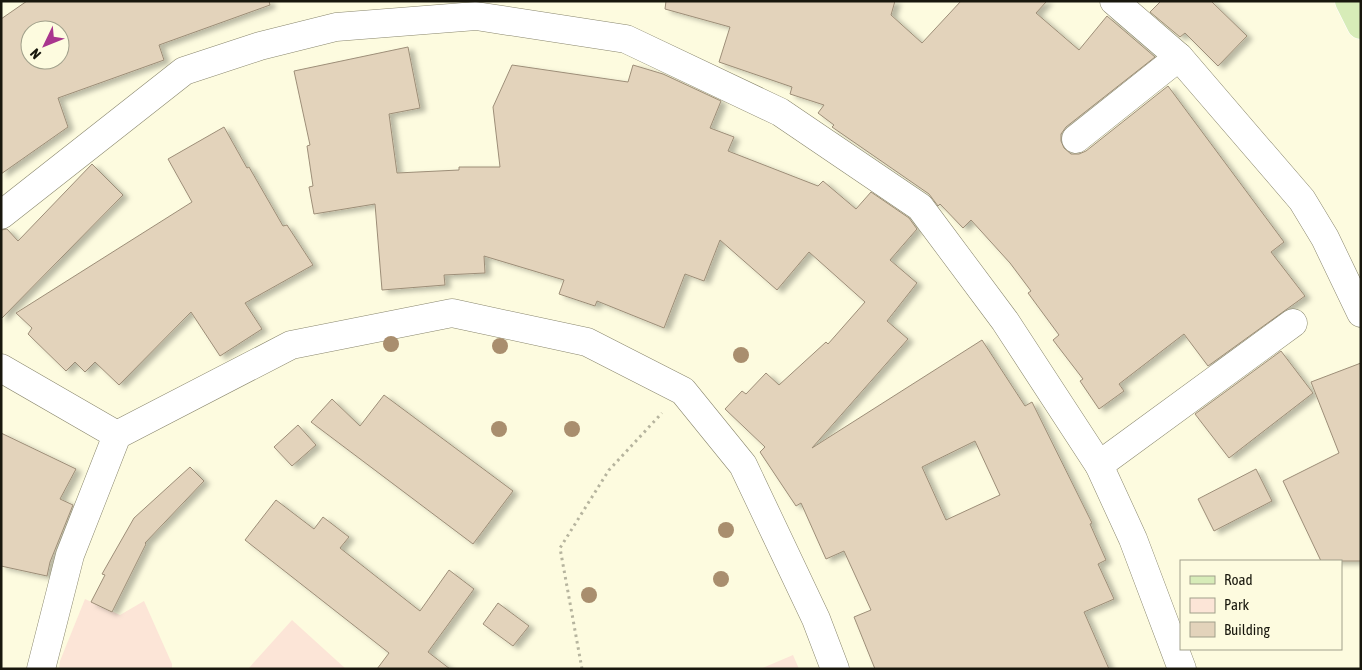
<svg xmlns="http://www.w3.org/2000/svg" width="1362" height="670" font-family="'Asap Condensed',sans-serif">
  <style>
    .green { fill: #fce5d7 }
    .building { fill: #e3d3bb; stroke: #9d8e78; fill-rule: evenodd; filter: url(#shadow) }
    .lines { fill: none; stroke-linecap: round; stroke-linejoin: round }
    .minor-casing { stroke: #89866d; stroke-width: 29 }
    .major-casing { stroke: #fff; stroke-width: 29 }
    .path { stroke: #b6b49e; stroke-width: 3; stroke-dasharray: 2.5 4; stroke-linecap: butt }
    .minor { stroke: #fff; stroke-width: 28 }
    .major { stroke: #d7ecb8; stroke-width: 28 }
    .tree { fill: #a98e6e }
  </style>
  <defs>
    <filter id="shadow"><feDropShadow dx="5.5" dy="3" stdDeviation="2.5" flood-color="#0004"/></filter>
  </defs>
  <rect width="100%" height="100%" fill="#fdfbdf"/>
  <g class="green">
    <path d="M85,599L120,615L144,601L172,664V669H59L60,661Z"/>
    <path d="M292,620L346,669H248Z"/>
    <path d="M793,655L799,669H760Z"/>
  </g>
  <g class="building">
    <path d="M27,1H269L270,5L159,45L164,60L58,98L68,127L1,174V19ZM30,30H60V60H30Z"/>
    <path d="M666,1H895L891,15L922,43L961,1H1047L1036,13L1079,50L1107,16L1155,57L1066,127L1061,134V141L1064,148L1071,154H1079L1086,151L1168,86L1284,242L1271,252L1305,296L1208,366L1184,334L1119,384L1124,391L1099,409L1080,381L1083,379L1053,340L1059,335L1028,293L1031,291L1010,263L971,220L963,228L940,204L938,206L929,194L832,127L834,125L818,113L824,105L790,94L792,87L719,62L730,27L665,9Z"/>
    <path d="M1161,1H1211L1247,36L1218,66L1185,33L1180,37L1150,12Z"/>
    <path d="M408,47L420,108L389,114L397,173L459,170V167H500L493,107L512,65L628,82L633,65L663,74L721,101L710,128L734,137L728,151L818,186L823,181L856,209L871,192L909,218L917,229L890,260L917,283L887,321L908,339L812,448L982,340L1025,406L1032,402L1092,523L1090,524L1106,560L1098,564L1114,599L1084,612L1109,669H875L854,617L871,610L844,551L826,559L801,503L796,506L760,452L765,447L725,409L742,391L746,394L766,373L779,385L826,342L828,344L865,302L809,252L777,290L720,240L704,281L685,274L664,328L597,301L595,306L559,294L564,280L484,256L485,273L444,275L445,285L382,290L375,204L314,214L309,187L313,186L307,146L310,145L294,71ZM975,441L1000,495L946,520L922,467Z"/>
    <path d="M224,127L247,168L249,167L283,226L287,225L313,265L245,303L262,329L220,356L191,312L119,385L95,362L85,372L75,362L66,371L28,334L32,328L16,313L192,202L168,159Z"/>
    <path d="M92,164L123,195L1,319V230L7,229L18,241Z"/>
    <path d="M1281,351L1313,393L1229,458L1195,414Z"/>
    <path d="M1361,363V561H1321L1283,481L1339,453L1311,382Z"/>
    <path d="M384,395L513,491L473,544L311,422L332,399L360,426Z"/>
    <path d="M298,425L316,445L292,466L274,447Z"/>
    <path d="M1,433L76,469L60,499L73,505L50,562L47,576L1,566Z"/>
    <path d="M190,467L204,481L145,543L146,544L112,612L91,602L105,575L102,574L134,518Z"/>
    <path d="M1256,469L1272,501L1214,531L1198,499Z"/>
    <path d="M276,500L314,529L323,517L349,537L340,548L420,611L449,570L474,589L428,652L450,669H377L389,653L245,540Z"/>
    <path d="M498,603L529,626L513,646L483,624Z"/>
  </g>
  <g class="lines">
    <g class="minor-casing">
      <g id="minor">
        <path d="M1114,1L1179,57L1302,200L1325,238L1361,313"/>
        <path d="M1076,139L1179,57"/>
        <path d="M1,215L184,71L260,46L336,27L476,16L626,39L780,112L920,207L1005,321L1099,465L1133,539L1182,669"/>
        <path d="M1,368L117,435"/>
        <path d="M1099,465L1293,323"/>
        <path d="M41,669L70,555L117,435L291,345L452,313L587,342L683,391L743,465L816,619L835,669"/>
      </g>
    </g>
    <g class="major-casing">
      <path id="major" d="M1349,1L1361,25"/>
    </g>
    <path class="path" d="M582,669L560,548L609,470L662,413"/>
    <use href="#minor" class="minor"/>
    <use href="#major" class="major"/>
  </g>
  <g class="tree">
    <circle cx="391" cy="344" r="8"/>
    <circle cx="500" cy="346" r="8"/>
    <circle cx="741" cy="355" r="8"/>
    <circle cx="499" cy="429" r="8"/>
    <circle cx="572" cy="429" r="8"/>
    <circle cx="726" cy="530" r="8"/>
    <circle cx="721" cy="579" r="8"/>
    <circle cx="589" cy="595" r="8"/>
  </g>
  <rect width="1362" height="670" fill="none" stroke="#18170d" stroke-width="5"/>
  <rect x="1180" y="560" width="162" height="90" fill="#fdfbdf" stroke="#a1a08b"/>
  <rect x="1190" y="576" width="25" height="8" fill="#d7ecb8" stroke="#a1a08b"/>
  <text x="1224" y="585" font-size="15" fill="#18170d">Road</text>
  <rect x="1190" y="598" width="25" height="15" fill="#fce5d7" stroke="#a1a08b"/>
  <text x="1224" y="610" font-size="15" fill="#18170d">Park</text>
  <rect x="1190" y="622" width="25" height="15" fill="#e3d3bb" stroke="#a1a08b"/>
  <text x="1224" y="635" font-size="15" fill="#18170d">Building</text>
  <g transform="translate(45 45) rotate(227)"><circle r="24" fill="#fdfbdf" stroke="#a1a08b"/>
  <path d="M0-4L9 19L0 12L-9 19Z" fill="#a9358e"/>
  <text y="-8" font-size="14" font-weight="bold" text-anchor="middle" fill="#18170d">N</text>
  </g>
</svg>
